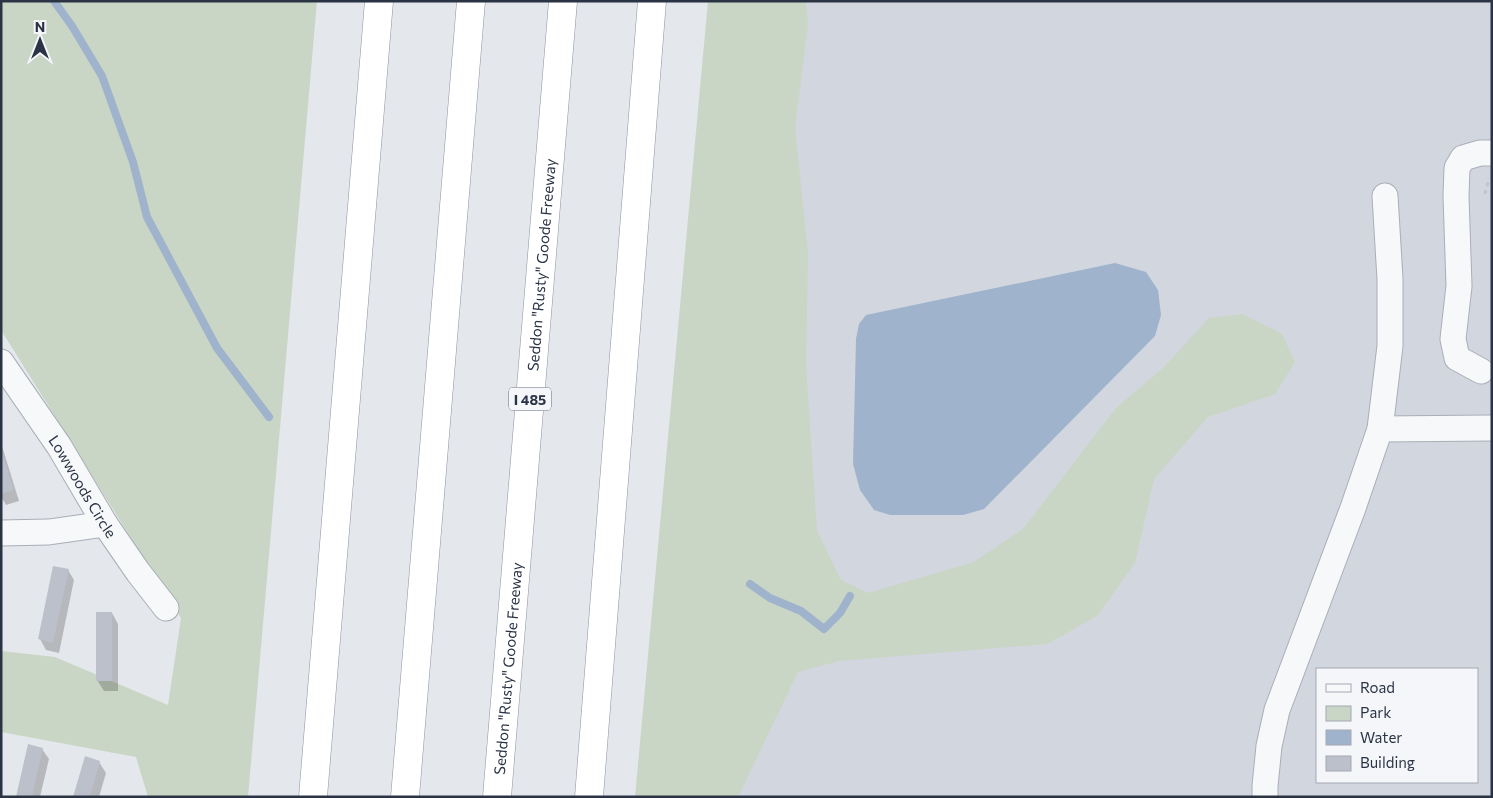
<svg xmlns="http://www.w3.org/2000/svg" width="1493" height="798" font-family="Commissioner,sans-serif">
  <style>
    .built { fill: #d2d6de; fill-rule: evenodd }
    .green { fill: #c9d6c5 }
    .water { fill: #9fb4cc }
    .shadow { fill: #0003 }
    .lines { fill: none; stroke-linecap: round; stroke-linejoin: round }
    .stream { stroke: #9fb4cc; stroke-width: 8 }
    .building { fill: #bbc0ca }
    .minor-casing { stroke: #a9aeb7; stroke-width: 27 }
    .highway-casing { stroke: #8b94a3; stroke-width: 29 }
    .path { stroke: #c2c5cb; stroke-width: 3; stroke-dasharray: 4 4; stroke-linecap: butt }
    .minor { stroke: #f7f8fa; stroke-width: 25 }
    .highway { stroke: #fff; stroke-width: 28 }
    .labels { text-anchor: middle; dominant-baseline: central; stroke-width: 4; stroke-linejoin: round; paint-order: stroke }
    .shield { fill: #f4f6f9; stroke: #676e7b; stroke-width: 1 }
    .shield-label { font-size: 14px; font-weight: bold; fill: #2b3445 }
    .street-label { font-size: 15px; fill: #2b3445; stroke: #f4f6f9 }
  </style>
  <rect width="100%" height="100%" fill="#e4e7ec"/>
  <path class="built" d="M773,1H1492V797H696ZM1317,669H1477V782H1317Z"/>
  <g class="green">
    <path d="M1,1H317L248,797H148L136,757L1,732V651L55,657L168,705L181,618L1,330Z"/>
    <path d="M708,1H806L808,24L795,128L808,253L806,366L817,531L841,580L868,593L974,562L1023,529L1116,408L1163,368L1209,318L1243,314L1282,334L1295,362L1275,394L1208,417L1154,479L1135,563L1097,616L1047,644L839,661L798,672L738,797H635Z"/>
  </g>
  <path class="water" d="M1115,263L1146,272L1158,290L1161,315L1155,336L984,509L963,515H890L874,510L860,490L853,464L856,339L859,324L866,315Z"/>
  <g class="shadow">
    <path d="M1,443L19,501L6,505L1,497Z"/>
    <path d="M68,570L74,580L59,653L46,650L40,639Z"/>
    <path d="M112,613L118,624V691H104L97,680Z"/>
    <path d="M42,749L49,759L40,797H17Z"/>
    <path d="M99,762L106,773L99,797H74Z"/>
  </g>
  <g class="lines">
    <g class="stream">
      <path d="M54,1L72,26L102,76L133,162L147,217L217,348L269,417"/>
      <path d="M750,584L770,598L801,611L824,629L840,613L850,596"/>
    </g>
  </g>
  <g class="building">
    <path d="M1,450L14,490L1,494Z"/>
    <path d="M53,566L69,569L53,643L38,639Z"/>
    <rect x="96" y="612" width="16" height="69"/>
    <path d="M28,744L43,748L32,797H16Z"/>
    <path d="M85,756L100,761L90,797H73Z"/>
  </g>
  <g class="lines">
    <g class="minor-casing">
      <g id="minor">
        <path id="s1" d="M1,362L59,446L105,524L138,572L166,608"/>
        <path d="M1481,371L1457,358L1453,339L1459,286L1456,196L1457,168L1463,158L1480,153H1492"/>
        <path d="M1380,429L1492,428"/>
        <path d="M1,533L49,532L105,524"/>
        <path d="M1265,797V786L1269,746L1277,710L1353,508L1380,429L1390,346V279L1385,196"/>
      </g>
    </g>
    <g class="highway-casing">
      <g id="highway">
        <path d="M313,797L379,1"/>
        <path d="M405,797L471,1"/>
        <path id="s2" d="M497,797L563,1"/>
        <path d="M589,797L652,1"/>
      </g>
    </g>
    <path class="path" d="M1485,194L1489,178"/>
    <use href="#minor" class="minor"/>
    <use href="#highway" class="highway"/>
  </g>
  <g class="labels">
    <rect class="shield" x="509" y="387.5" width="42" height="23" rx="4"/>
    <g class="shield-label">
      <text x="530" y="399">I 485</text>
    </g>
    <g class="street-label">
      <text stroke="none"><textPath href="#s2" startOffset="534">Seddon "Rusty" Goode Freeway</textPath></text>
      <text stroke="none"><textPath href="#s1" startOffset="149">Lowwoods Circle</textPath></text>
      <text stroke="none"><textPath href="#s2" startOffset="129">Seddon "Rusty" Goode Freeway</textPath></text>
    </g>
  </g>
  <rect width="1493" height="798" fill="none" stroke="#2b3445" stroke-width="5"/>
  <rect x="1316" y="668" width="162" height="115" fill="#f4f6f9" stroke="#a4a8b1"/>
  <rect x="1326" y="684" width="25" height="8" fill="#f7f8fa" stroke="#a4a8b1"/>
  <text x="1360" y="693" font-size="15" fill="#2b3445">Road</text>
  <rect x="1326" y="706" width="25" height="15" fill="#c9d6c5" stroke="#a4a8b1"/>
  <text x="1360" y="718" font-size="15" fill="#2b3445">Park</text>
  <rect x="1326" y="730" width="25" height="15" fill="#9fb4cc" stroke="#a4a8b1"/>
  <text x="1360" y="743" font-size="15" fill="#2b3445">Water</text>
  <rect x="1326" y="756" width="25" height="15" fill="#bbc0ca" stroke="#a4a8b1"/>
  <text x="1360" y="768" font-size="15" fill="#2b3445">Building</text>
  <g transform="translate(40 40)" stroke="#f4f6f9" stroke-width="4" paint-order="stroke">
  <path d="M0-4L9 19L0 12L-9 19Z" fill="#2b3445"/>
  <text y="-8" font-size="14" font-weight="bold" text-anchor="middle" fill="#2b3445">N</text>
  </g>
</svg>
